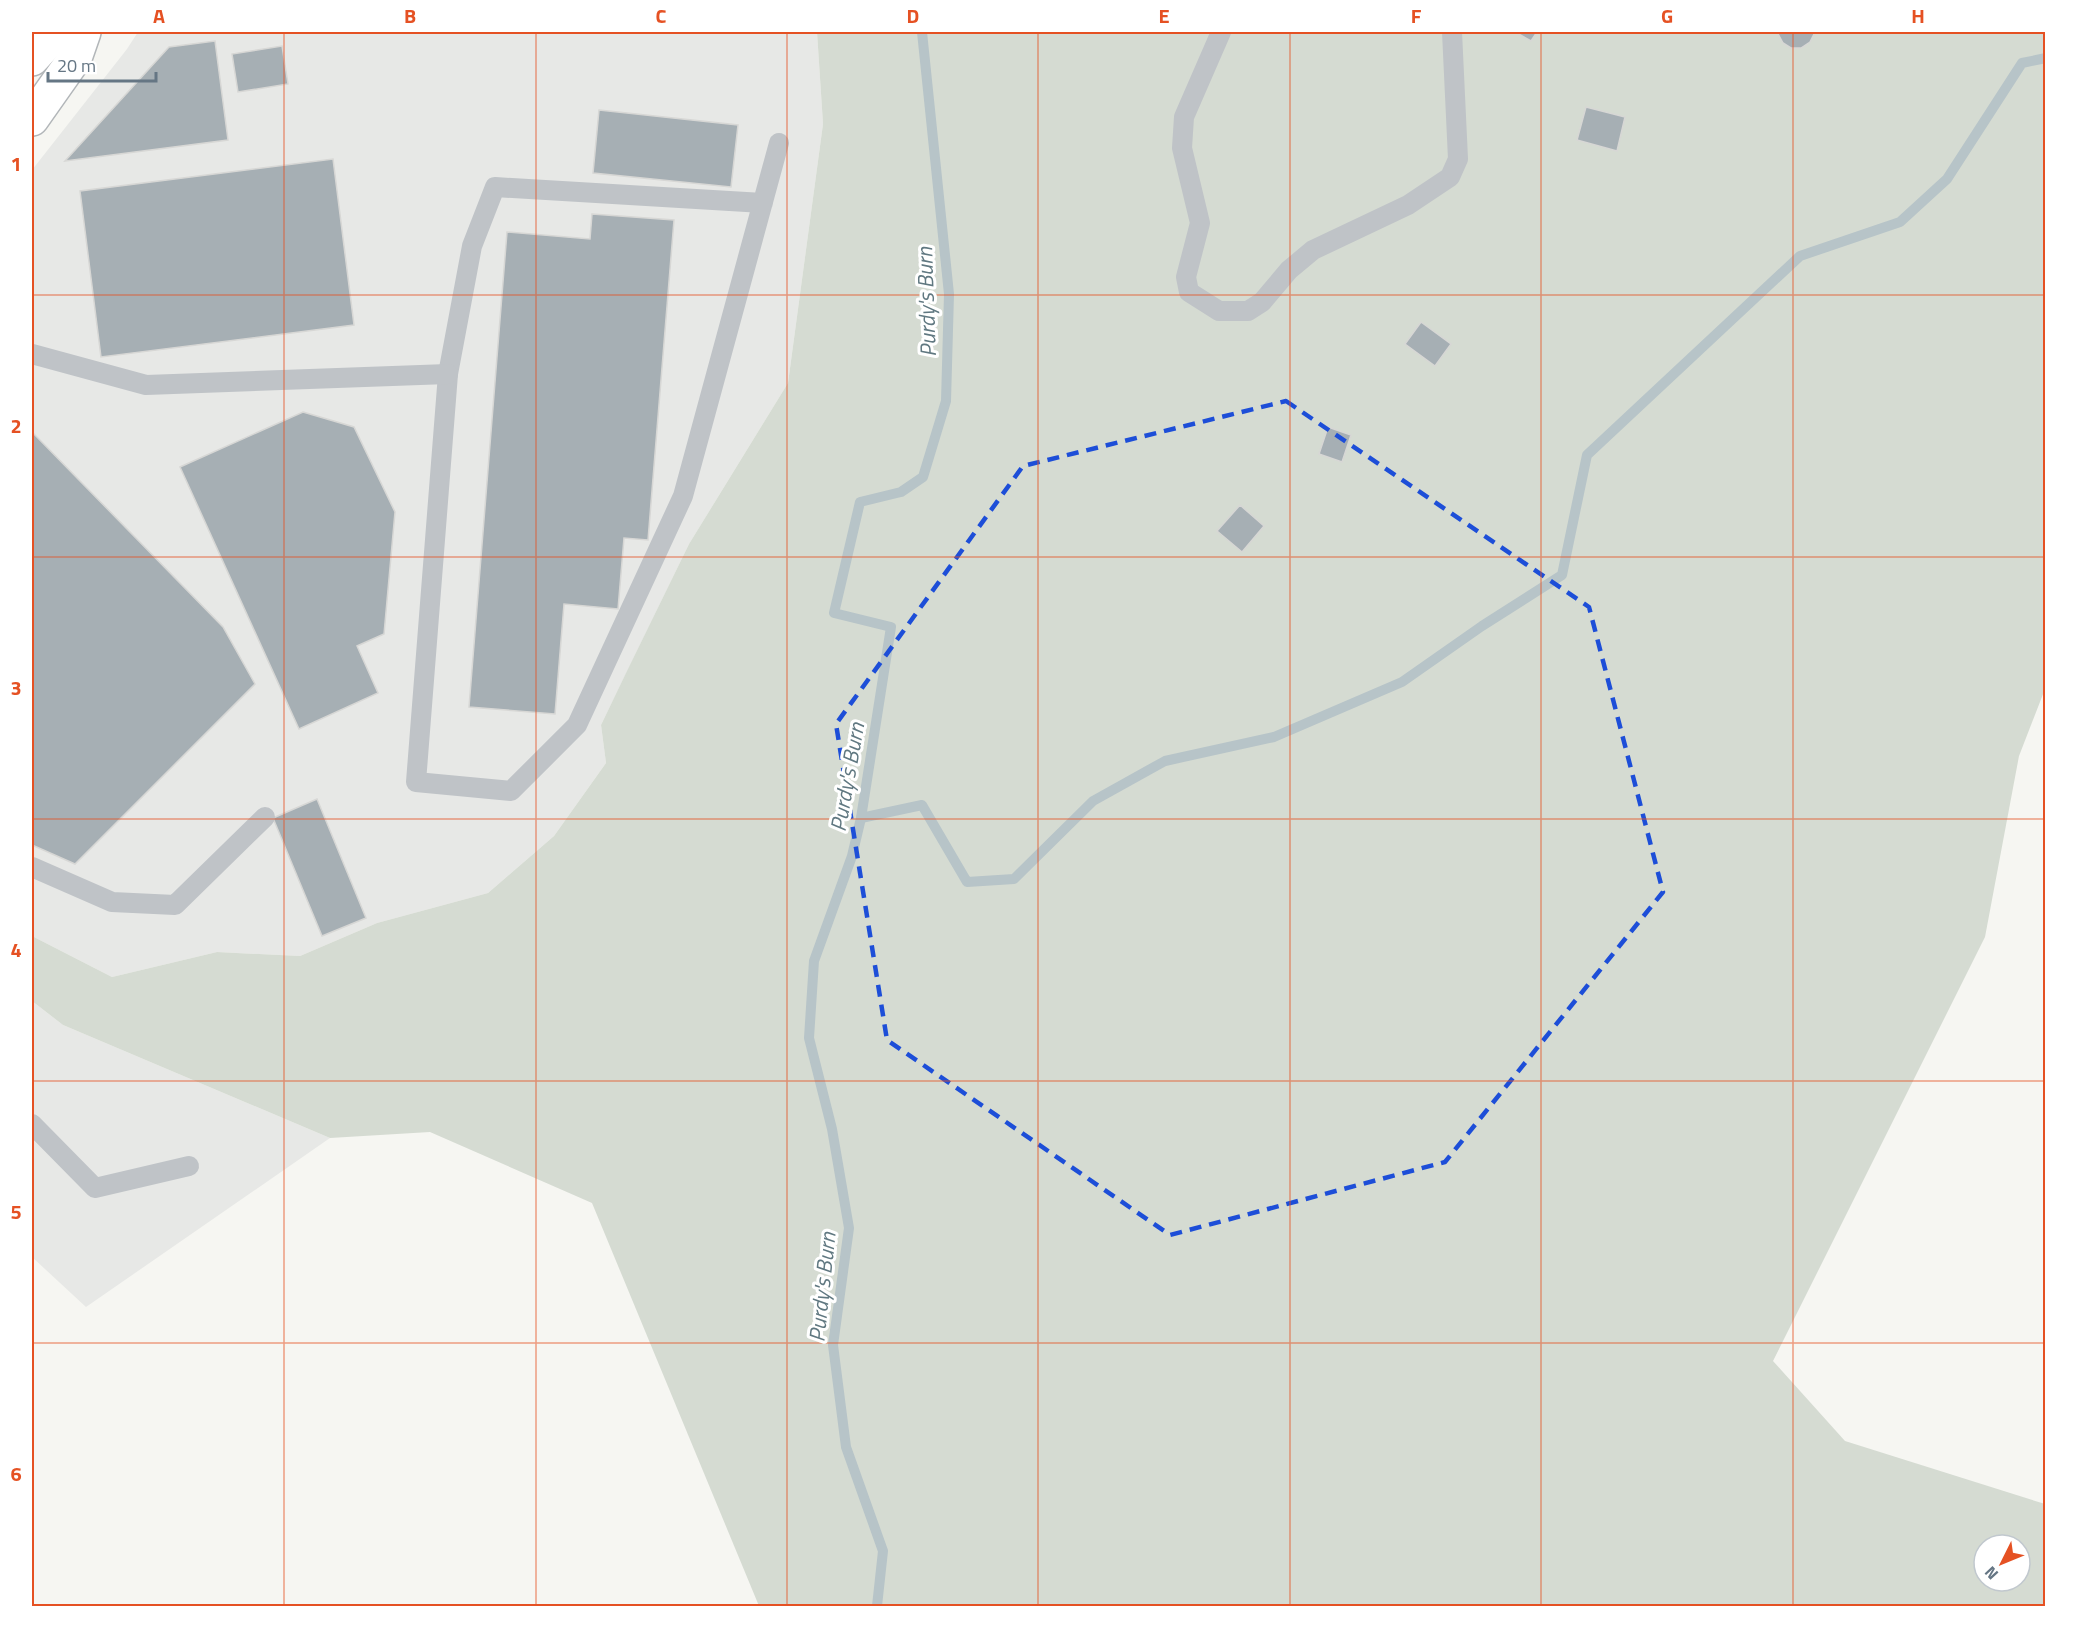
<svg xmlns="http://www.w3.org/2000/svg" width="2077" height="1638" font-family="'Titillium Web',sans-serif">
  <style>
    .built { fill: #e7e8e6 }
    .green { fill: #d5dbd2; fill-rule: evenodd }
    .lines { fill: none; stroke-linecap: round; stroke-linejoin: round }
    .stream { stroke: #b7c4c8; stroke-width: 10 }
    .building { fill: #a6afb4; stroke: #d7d7d5; stroke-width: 1.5 }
    .highway-casing { stroke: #b2b6b9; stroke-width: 36 }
    .lane { stroke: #bfc3c7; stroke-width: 20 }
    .highway { stroke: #fff; stroke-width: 33 }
    .marked { fill: none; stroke: #1d4ed8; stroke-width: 4.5; stroke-dasharray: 12 8; stroke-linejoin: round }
    .grid { fill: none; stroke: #e55123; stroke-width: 1.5; stroke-opacity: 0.55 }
    .labels { text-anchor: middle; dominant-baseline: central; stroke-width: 6; stroke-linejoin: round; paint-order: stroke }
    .water-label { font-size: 22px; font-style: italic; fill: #607881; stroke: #fff }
    .neatline { fill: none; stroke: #e55123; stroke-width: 2 }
    .grid-label { font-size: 20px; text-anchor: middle; font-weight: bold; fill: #e55123 }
  </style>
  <rect width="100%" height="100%" fill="#f6f6f2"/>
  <g class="built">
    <path d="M138,32H817L823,124L788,383L689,544L601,725L606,763L554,836L488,893L377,923L300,956L217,952L112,977L32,936V170L127,49Z"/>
    <path d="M32,1001L63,1025L330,1138L86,1307L32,1257Z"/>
  </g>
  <path class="green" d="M817,32H2045V689L2019,756L1985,937L1773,1361L1845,1441L2045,1504L2043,1550L2046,1552L2045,1606H759L592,1203L430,1132L330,1138L63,1025L32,1001V936L112,977L217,952L300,956L377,923L488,893L554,836L606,763L601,725L626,673L689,544L788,383L823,124ZM1984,1545H2020V1581H1984Z"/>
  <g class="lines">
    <g class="stream">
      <path d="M861,818L922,805L967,882L1014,879L1093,801L1165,761L1274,737L1402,682L1482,626L1562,575L1587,455L1800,256L1900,222L1947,179L2022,63L2046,58"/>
      <path d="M877,1606L883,1551L846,1447L833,1345L849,1228L832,1129L809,1038L814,961L852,856L861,818L891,627L834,613L860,502L901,492L923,477L946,401L949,294L922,32"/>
    </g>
  </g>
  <g class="building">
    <path d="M1515,32H1537L1531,41Z"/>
    <path d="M1777,32H1814V34L1810,42L1801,48H1791L1783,43Z"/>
    <path d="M215,41L228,140L65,161L169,47Z"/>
    <path d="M282,46L288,84L238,92L232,54Z"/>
    <path d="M1586,107L1625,117L1617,151L1577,140Z"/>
    <path d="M599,110L738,125L731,187L593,173Z"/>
    <path d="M333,159L354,325L101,357L80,191Z"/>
    <path d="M592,214L674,220L648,540L624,538L618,609L564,604L555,714L469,707L507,232L590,239Z"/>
    <path d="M1421,322L1451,344L1435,366L1405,344Z"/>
    <path d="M303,412L354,427L395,512L384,634L357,646L378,693L299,729L180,467Z"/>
    <path d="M1328,427L1351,435L1342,462L1319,454Z"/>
    <path d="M32,432L223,627L255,684L75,864L32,845Z"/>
    <path d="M1240,505L1264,526L1242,552L1217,531Z"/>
    <path d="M317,799L366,918L322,936L273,818Z"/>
  </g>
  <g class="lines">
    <g class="highway-casing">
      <g id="highway">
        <path d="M32,59L57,32"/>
        <path d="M32,119L75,58L84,32"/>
      </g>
    </g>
    <g class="lane">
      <path d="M1221,32L1184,117L1182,148L1200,223L1186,277L1189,292L1219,311H1248L1262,302L1289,270L1313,250L1408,205L1450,177L1458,159L1452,32"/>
      <path d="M763,203L495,187L472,246L448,374L416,782L511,791L577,725L683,496L779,143"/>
      <path d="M32,354L146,385L448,374"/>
      <path d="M32,867L112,902L175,905L265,817"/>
      <path d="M32,1124L95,1188L189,1166"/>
    </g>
    <use href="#highway" class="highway"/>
  </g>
  <path class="marked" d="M1286,401L1589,607L1663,892L1445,1162L1170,1235L887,1040L836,724L1023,466Z"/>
  <path class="grid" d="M284,32V1606M536,32V1606M787,32V1606M1038,32V1606M1290,32V1606M1541,32V1606M1793,32V1606M32,295H2046M32,557H2046M32,819H2046M32,1081H2046M32,1343H2046"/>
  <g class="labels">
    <g class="water-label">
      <text transform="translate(926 302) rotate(-92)">Purdy's Burn</text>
      <text transform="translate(847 777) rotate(-80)">Purdy's Burn</text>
      <text transform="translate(822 1287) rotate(-84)">Purdy's Burn</text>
    </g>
  </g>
  <rect width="2077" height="1638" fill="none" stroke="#ffffff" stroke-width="66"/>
  <g transform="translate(2002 1563) rotate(227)"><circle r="28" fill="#ffffff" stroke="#c1c8ce" stroke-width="1.5"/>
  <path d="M0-4.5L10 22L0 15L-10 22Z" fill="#e55123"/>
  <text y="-9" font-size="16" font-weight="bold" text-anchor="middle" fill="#657684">N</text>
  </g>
  <path d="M48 72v9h108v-9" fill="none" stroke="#657684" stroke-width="3"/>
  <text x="57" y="72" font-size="18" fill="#657684" stroke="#ffffff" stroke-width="4.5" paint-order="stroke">20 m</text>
  <rect x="33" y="33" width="2011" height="1572" class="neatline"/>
  <g class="grid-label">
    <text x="159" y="23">A</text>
    <text x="410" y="23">B</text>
    <text x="661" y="23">C</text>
    <text x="913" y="23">D</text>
    <text x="1164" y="23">E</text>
    <text x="1416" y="23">F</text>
    <text x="1667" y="23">G</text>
    <text x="1918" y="23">H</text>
    <text x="16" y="171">1</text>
    <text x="16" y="433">2</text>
    <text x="16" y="695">3</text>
    <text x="16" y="957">4</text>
    <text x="16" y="1219">5</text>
    <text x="16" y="1481">6</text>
  </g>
</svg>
